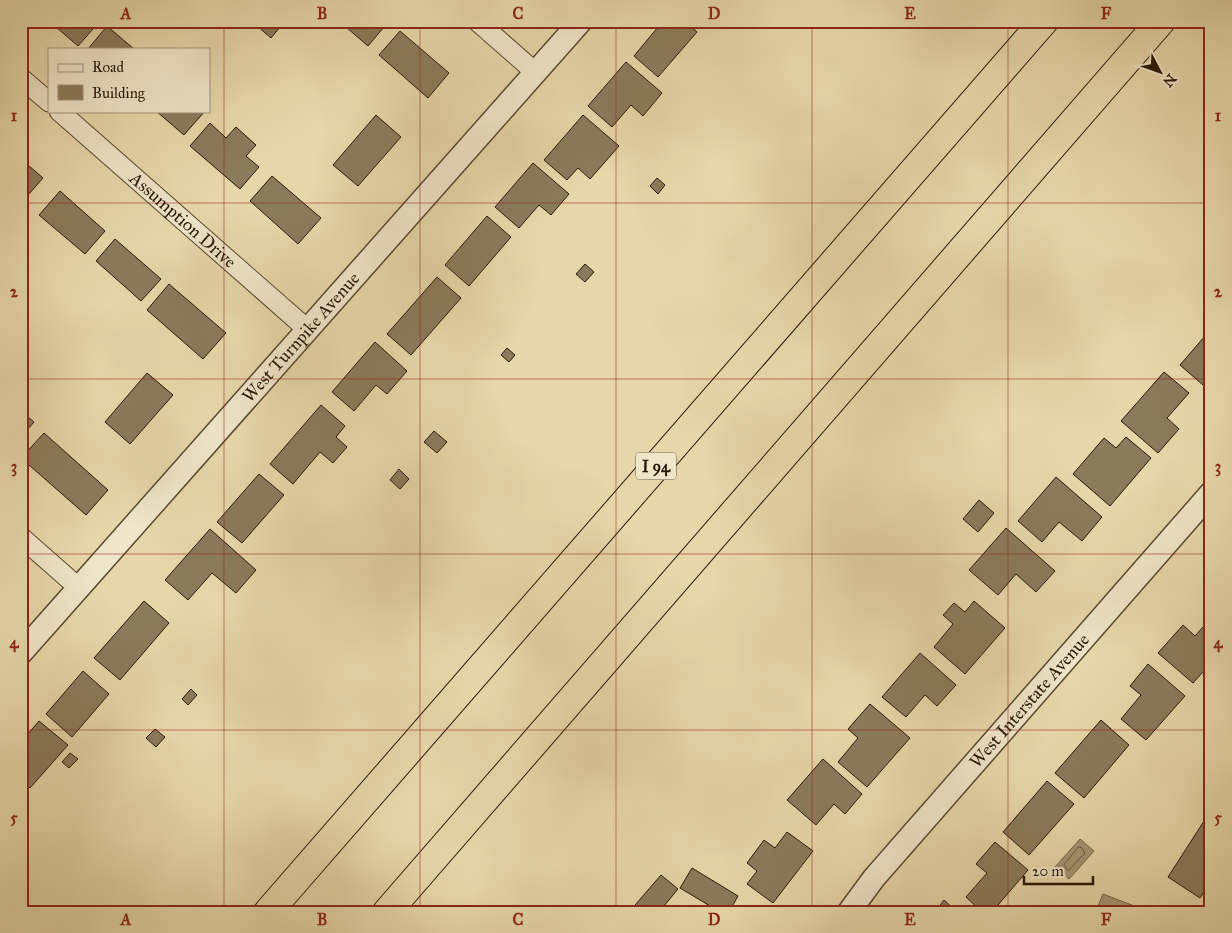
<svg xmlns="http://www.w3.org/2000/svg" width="1232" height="933" font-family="'IM FELL Great Primer',serif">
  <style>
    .water { fill: #a59672; stroke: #726446 }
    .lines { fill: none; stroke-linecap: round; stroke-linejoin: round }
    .shore { stroke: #66573c; stroke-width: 1 }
    .building { fill: #8a7b5b; stroke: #261805 }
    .minor-casing { stroke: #56482e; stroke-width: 21 }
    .tertiary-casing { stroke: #56482e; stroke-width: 25 }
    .motorway-casing { stroke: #261805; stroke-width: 30 }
    .minor { stroke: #efe5c8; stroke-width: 19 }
    .tertiary { stroke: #efe5c8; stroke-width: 22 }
    .motorway { stroke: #e6d7aa; stroke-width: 28 }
    .grid { fill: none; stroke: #8f2418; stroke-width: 1; stroke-opacity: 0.55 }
    .labels { text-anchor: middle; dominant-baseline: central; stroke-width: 4.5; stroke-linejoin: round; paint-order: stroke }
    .shield { fill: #efe5c8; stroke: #625640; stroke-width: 1 }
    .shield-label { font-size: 16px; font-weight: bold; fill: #261805 }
    .street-label { font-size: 18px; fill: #261805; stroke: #efe5c8 }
    .neatline { fill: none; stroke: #8f2418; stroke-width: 2 }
    .grid-label { font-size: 16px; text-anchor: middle; font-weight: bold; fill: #8f2418 }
  </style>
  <rect width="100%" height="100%" fill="#e6d7aa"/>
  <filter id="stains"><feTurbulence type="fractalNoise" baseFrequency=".004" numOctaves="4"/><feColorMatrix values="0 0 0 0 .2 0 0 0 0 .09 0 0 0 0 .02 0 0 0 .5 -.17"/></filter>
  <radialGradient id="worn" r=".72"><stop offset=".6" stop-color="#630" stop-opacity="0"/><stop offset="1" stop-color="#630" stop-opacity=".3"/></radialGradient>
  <g class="water">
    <path d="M1080,839L1094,851L1069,879L1055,867Z"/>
    <path d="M1103,894L1137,907L1136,912L1096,911Z"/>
  </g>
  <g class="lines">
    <path class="shore" d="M1079,847L1082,848L1085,853L1068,871L1064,865Z"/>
  </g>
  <g class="building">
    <path d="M49,21H100L78,46Z"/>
    <path d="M259,21H285L271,38L256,25Z"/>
    <path d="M339,21H389L368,46Z"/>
    <path d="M663,21H685L697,32L658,77L634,56Z"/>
    <path d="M107,26L134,49H88Z"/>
    <path d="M400,31L449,73L428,98L379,55Z"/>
    <path d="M626,62L662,93L643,116L631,105L612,127L588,106Z"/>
    <path d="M156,111H205L184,135Z"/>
    <path d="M376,115L401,137L358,186L333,165Z"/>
    <path d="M583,115L619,146L590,179L578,168L567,180L544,160Z"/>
    <path d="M210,123L226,138L236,127L256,145L246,156L259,167L240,189L190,146Z"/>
    <path d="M21,159L43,178L22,202L21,201Z"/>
    <path d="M533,163L569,194L551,215L539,205L519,228L495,207Z"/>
    <path d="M272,176L321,218L298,244L250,201Z"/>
    <path d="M657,178L665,185L658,194L650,186Z"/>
    <path d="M60,191L105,231L85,254L39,215Z"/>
    <path d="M487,216L511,237L469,286L445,265Z"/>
    <path d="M115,239L161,279L141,301L96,261Z"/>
    <path d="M585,264L594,272L585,282L576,274Z"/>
    <path d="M437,277L461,298L411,355L387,334Z"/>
    <path d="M169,284L226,333L203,359L147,310Z"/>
    <path d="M1211,329V392L1180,365Z"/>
    <path d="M375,342L407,371L387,394L376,385L354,411L332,392Z"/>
    <path d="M507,348L515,355L509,362L501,355Z"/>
    <path d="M1164,372L1189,393L1167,418L1179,429L1158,453L1121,421Z"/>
    <path d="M147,373L173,395L130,444L105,422Z"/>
    <path d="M321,405L345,426L336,437L347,447L333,463L320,452L293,484L270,464Z"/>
    <path d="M21,411L34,422L21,437Z"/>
    <path d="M434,431L447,442L437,453L424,442Z"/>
    <path d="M44,433L108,490L86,515L21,458Z"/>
    <path d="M1126,437L1151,458L1110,506L1073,474L1104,438L1116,448Z"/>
    <path d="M399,469L409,479L400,489L390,480Z"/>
    <path d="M259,474L284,495L242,543L217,522Z"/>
    <path d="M1056,477L1102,517L1082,541L1059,522L1042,542L1018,521Z"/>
    <path d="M979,500L994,513L978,532L963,519Z"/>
    <path d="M1006,528L1055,571L1036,592L1016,574L998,595L969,570Z"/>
    <path d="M210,529L256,570L236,593L212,573L188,600L165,580Z"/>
    <path d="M144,601L169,623L120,680L94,658Z"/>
    <path d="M974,601L1005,628L965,674L934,647L953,624L943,615L954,603L965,612Z"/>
    <path d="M1211,618V663L1193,683L1158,653L1183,625L1195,636Z"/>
    <path d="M920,653L956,685L937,706L925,695L906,717L882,697Z"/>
    <path d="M1148,664L1185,696L1146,740L1121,719L1141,695L1130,686Z"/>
    <path d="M83,671L109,694L72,737L46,714Z"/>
    <path d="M191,689L197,695L188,705L182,699Z"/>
    <path d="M870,704L910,738L867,787L838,762L858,738L848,729Z"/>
    <path d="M1101,720L1129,745L1084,798L1055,773Z"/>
    <path d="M39,721L68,745L30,788L21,780V742Z"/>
    <path d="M155,729L165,737L156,747L146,738Z"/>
    <path d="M70,753L78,759L69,768L62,762Z"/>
    <path d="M823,759L862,794L845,814L834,804L816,825L787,800Z"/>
    <path d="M1047,781L1074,804L1029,855L1003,832Z"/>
    <path d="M1206,818L1211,821V881L1200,898L1168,877Z"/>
    <path d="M787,832L813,851L773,903L747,884L757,871L747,863L764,840L775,848Z"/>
    <path d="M995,842L1028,870L992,912H982L966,897L987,873L976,864Z"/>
    <path d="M692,868L738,896L729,912H720L680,888Z"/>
    <path d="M661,875L678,889L659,912H629Z"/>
    <path d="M944,900L957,912H935Z"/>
  </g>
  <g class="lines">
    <g class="minor-casing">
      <g id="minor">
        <path d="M477,21L536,73"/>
        <path d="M21,78L49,102"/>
        <path id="s1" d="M59,111L307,329"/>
        <path d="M21,537L79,588"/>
      </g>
    </g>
    <g class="tertiary-casing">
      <g id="tertiary">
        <path id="s2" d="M21,653L581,21"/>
        <path id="s3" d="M849,912L874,878L1211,493"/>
      </g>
    </g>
    <g class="motorway-casing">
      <g id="motorway">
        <path d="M268,912L1044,21"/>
        <path d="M387,912L1161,21"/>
      </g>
    </g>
    <use href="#minor" class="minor"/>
    <use href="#tertiary" class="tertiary"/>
    <use href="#motorway" class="motorway"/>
  </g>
  <path class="grid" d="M224,21V912M420,21V912M616,21V912M812,21V912M1008,21V912M21,203H1211M21,379H1211M21,554H1211M21,730H1211"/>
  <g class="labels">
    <rect class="shield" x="636" y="452.5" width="40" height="27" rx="4"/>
    <g class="shield-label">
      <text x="656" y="466">I 94</text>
    </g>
    <g class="street-label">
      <text stroke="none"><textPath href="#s1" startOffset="165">Assumption Drive</textPath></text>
      <text stroke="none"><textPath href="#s2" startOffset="422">West Turnpike Avenue</textPath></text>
      <text stroke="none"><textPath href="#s3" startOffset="278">West Interstate Avenue</textPath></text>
    </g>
  </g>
  <rect width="1232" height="933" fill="none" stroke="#e6d7aa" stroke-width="55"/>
  <rect x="48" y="48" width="162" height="65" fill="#efe5c8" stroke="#9f937a"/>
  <rect x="58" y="64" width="25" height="8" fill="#efe5c8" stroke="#9f937a"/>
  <text x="92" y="72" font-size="15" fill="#261805">Road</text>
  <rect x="58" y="85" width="25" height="15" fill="#8a7b5b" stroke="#9f937a"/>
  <text x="92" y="98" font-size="15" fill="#261805">Building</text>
  <g transform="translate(1160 72) rotate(131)" stroke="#efe5c8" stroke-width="4" paint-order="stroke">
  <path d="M0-4L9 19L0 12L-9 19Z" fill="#261805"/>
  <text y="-8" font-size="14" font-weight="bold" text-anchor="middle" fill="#261805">N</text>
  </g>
  <path d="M1024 876v8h69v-8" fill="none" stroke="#261805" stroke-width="2.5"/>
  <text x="1032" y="876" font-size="15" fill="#261805" stroke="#efe5c8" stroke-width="4" paint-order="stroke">20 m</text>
  <rect x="28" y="28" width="1176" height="878" class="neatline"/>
  <g class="grid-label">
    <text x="126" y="19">A</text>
    <text x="322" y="19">B</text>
    <text x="518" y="19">C</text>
    <text x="714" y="19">D</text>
    <text x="910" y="19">E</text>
    <text x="1106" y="19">F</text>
    <text x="14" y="121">1</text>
    <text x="1218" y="121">1</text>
    <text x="14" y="297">2</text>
    <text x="1218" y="297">2</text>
    <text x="14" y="472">3</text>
    <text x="1218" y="472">3</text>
    <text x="14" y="648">4</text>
    <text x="1218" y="648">4</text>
    <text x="14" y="823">5</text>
    <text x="1218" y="823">5</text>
    <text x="126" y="925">A</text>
    <text x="322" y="925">B</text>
    <text x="518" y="925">C</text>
    <text x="714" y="925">D</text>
    <text x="910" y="925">E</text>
    <text x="1106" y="925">F</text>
  </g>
  <rect width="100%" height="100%" filter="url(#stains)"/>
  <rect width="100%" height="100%" fill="url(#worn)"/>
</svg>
